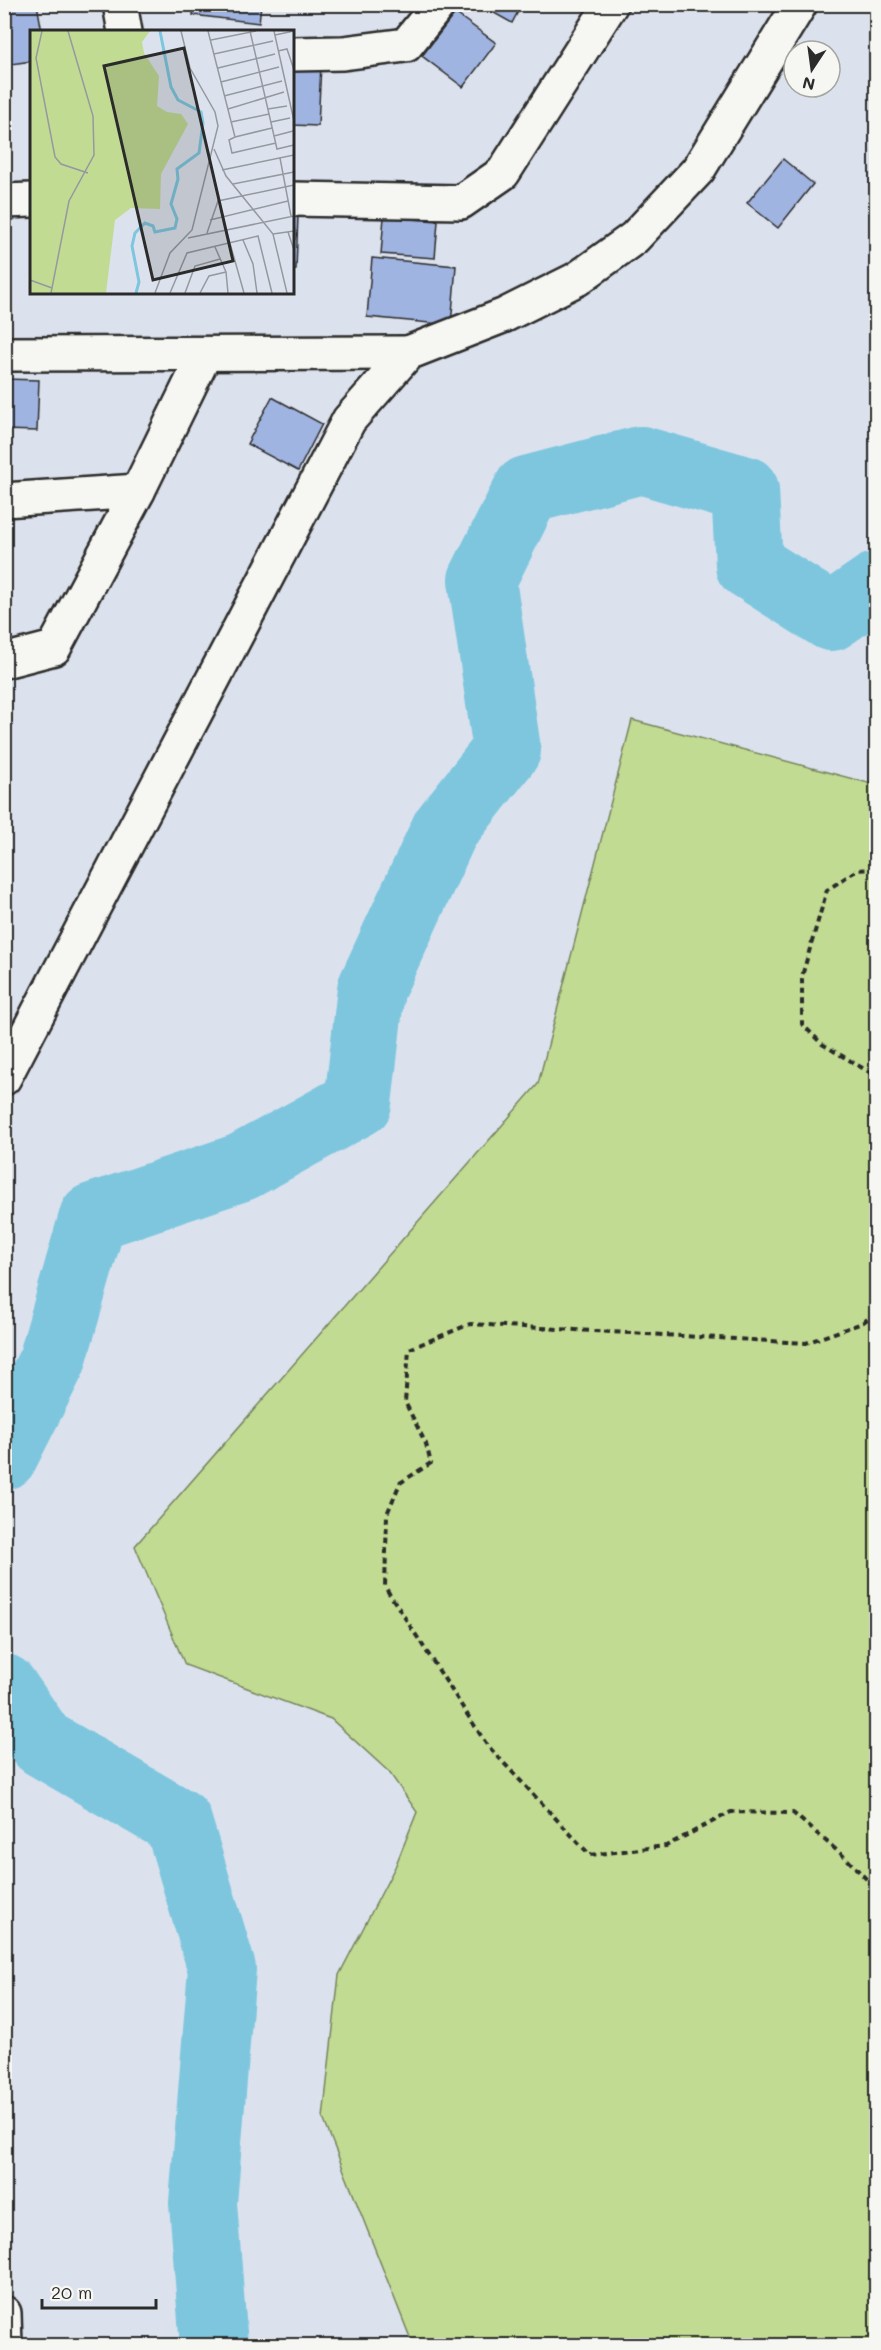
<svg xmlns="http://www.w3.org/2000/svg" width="881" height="2350" font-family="Mali,sans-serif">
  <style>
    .green { fill: #c1db92; stroke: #76835e; stroke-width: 1.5 }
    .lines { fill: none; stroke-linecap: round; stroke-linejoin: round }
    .river { stroke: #7dc6de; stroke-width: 68 }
    .building { fill: #a0b4e2; stroke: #2b2b2b; stroke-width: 1.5 }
    .minor-casing { stroke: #2b2b2b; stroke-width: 38 }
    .path { stroke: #2b2b2b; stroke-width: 4; stroke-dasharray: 6 4.5; stroke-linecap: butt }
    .minor { stroke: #f6f6f2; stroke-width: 33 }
    .inset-river { fill: none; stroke: #7dc6de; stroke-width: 3 }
    .inset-road { fill: none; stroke: #95999f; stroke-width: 1.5 }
    .view { fill: #2b2b2b; fill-opacity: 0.15; stroke: #2b2b2b; stroke-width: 3 }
    .inset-edge { fill: none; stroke: #2b2b2b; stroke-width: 3 }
  </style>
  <rect width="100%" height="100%" fill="#dce2ed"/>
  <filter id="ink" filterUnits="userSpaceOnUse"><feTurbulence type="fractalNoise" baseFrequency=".0167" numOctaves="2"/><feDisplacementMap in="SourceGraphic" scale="12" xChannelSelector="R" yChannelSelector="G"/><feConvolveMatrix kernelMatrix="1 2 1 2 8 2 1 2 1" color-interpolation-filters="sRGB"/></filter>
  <g filter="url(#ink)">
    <path class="green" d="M632,720L876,785V2345H413L323,2118L339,1975L395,1867L417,1812L389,1772L331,1719L185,1665L135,1546L538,1084Z"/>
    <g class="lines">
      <g class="river">
        <path d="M4,1456L52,1361L93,1217L242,1167L358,1103L371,989L445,829L507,750L482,580L527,490L641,460L745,490L749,565L831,617L876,586"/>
        <path d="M4,1688L42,1743L178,1822L222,1969L203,2203L214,2346"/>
      </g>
    </g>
    <g class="building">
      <path d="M4,4H37L42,32H32V61L4,65Z"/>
      <path d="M194,4H261L259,23L193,15Z"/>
      <path d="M478,4H522L512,23Z"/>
      <path d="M455,13L496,43L463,87L422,56Z"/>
      <path d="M292,63L321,64L318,126L292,125Z"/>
      <path d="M783,159L813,184L778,228L747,203Z"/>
      <path d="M292,214L298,215L296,270H292Z"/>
      <path d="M384,217L438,221L435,258L381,254Z"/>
      <path d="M372,258L456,266L451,325L367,317Z"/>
      <path d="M4,379L39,380L37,431L4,430Z"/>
      <path d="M272,397L322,424L298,471L247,444Z"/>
    </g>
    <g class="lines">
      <g class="minor-casing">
        <g id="minor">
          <path d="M120,4L125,32"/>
          <path d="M292,54L343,53L406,45L439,4"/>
          <path d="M292,199L461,202L503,173L611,4"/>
          <path d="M4,201L32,200"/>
          <path d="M4,354L408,353"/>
          <path d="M4,500L138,491"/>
          <path d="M4,661L54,648L138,491L205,354"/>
          <path d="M4,1078L349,420L408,353L505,315L577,279L634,238L698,170L800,4"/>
          <path d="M4,2313L5,2346"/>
        </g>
      </g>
      <g class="path">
        <path d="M876,869L857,870L827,890L802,976V1024L822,1044L876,1076"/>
        <path d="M876,1313L862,1323L806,1343L470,1324L409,1349L405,1402L426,1444L431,1463L400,1483L387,1514L385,1587L487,1745L590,1855L666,1846L731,1812L793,1813L847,1859L876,1889"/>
      </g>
      <use href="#minor" class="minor"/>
    </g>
  </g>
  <g transform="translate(30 30)">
    <rect width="264" height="264" fill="#dce2ed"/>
    <path d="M0,1H120L112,12L114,23L129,46L127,76L137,82L151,84L158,94L131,144L130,179L101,178L85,190L76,263H0Z" fill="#c1db92"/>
    <path class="inset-river" d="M106,263L109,252L102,216L105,203L115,193L123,196L125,202L145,198L147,189L141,174L148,149L147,139L169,123L173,93L171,82L148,70L141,57L130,1"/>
    <path class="inset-road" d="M12,1L6,28L25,127L31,134L58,143M178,1L205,107M220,1L247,119L264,115M244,1L264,91M245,5L264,1M181,10L226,1M248,21L257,19L264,40M184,24L243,11M188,38L245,24M191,52L249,37M194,66L252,51M198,79L254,62M238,79L257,76M201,92L239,84M241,92L260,88M244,106L263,101M205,107L199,110L202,123L246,113M205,107L242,98M184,119L196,146L243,204L257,263M250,128L261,186M192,140L264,125M203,154L264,142M180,190L258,171M196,199L214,263M258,202L264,220M177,203L188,171L264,155M243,204L264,201M158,208L264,186M213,210L223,234L227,263M185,217L196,242L198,263M0,250L22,258M21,263L39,171L64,125L63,86L38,1M125,263L140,223L162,200L188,96L185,82L160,38L151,1M140,263L157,223L228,206L242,263M155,263L165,236L190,229M170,263L179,246L196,242"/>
    <path class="view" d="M154,18L203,231L123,250L74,36Z"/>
    <rect width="264" height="264" class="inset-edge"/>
  </g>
  <rect width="881" height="2350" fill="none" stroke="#f6f6f2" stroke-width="24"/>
  <rect x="12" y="12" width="857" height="2326" fill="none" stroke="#2b2b2b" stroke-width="2" filter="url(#ink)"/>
  <g transform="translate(812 69) rotate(193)"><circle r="28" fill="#f6f6f2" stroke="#a5a5a2" stroke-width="1.5"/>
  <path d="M0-4.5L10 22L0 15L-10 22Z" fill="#2b2b2b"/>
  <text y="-9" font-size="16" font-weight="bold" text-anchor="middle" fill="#2b2b2b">N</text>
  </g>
  <path d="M42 2299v9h114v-9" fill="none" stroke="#2b2b2b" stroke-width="3"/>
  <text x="51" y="2299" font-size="18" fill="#2b2b2b" stroke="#f6f6f2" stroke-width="4.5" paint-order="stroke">20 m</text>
</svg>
